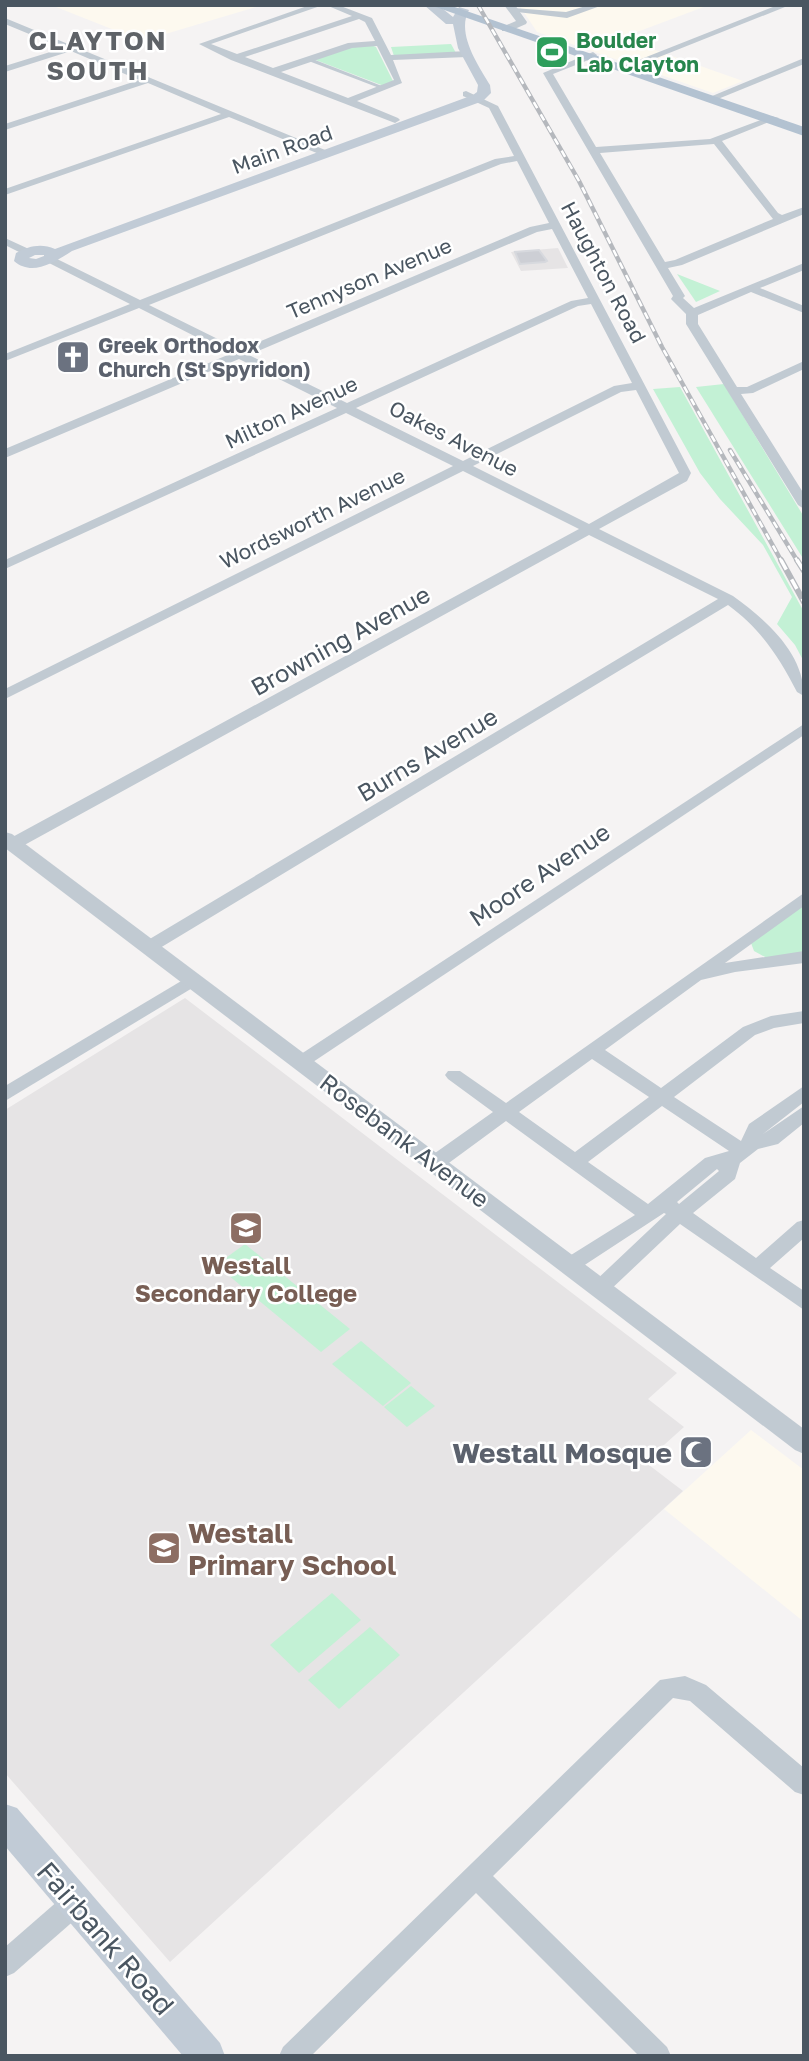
<svg xmlns="http://www.w3.org/2000/svg" width="809" height="2061" font-family="'Golos Text',sans-serif">
  <style>
    .commercial { fill: #fdf9ef }
    .education { fill: #e6e4e5 }
    .green { fill: #c3f1d5 }
    .building { fill: #cdcfd5; stroke: #d7d9de; stroke-width: 2 }
    .lines { fill: none; stroke-linecap: round; stroke-linejoin: round }
    .pedestrian { fill: #c1cad2; fill-rule: evenodd }
    .minor { fill: #c1cad2; fill-rule: evenodd }
    .tertiary { fill: #c1cad2; fill-rule: evenodd }
    .secondary { fill: #c1cbd6; fill-rule: evenodd }
    .primary { fill: #b3c2d1; fill-rule: evenodd }
    .rail-far1-casing { stroke: #b5b8bd; stroke-width: 4.5 }
    .rail-casing { stroke: #b5b8bd; stroke-width: 6 }
    .rail-far1 { stroke: #fff; stroke-width: 2.5; stroke-dasharray: 7; stroke-linecap: butt }
    .rail { stroke: #fff; stroke-width: 3.5; stroke-dasharray: 11; stroke-linecap: butt }
    .labels { text-anchor: middle; dominant-baseline: central; stroke-width: 5; stroke-linejoin: round; paint-order: stroke }
    .far-leisure-label { font-size: 21px; font-weight: bold; fill: #27864d; stroke: #fff; text-anchor: start }
    .far-street-label { font-size: 21px; fill: #4a5661; stroke: #fff }
    .far-worship-label { font-size: 21px; font-weight: bold; fill: #5b616d; stroke: #fff; text-anchor: start }
    .street-label { font-size: 24px; fill: #4a5661; stroke: #fff }
    .education-label { font-size: 24px; font-weight: bold; fill: #785e54; stroke: #fff }
    .far-district-label { font-size: 26px; font-weight: bold; letter-spacing: 2px; fill: #5f6368; stroke: #fff }
    .near-worship-label { font-size: 28px; font-weight: bold; fill: #5b616d; stroke: #fff; text-anchor: end }
    .near-education-label { font-size: 28px; font-weight: bold; fill: #785e54; stroke: #fff; text-anchor: start }
    .near-street-label { font-size: 28px; fill: #4a5661; stroke: #fff }
  </style>
  <rect width="100%" height="100%" fill="#f5f3f3"/>
  <g class="commercial">
    <path d="M51,5H263L142,41Z"/>
    <path d="M519,5H709L621,38L743,81L713,93L537,32Z"/>
    <path d="M751,1430L804,1470V1622L664,1509Z"/>
  </g>
  <g class="education">
    <path d="M558,248L568,268L521,271L511,252Z"/>
    <path d="M185,998L677,1373L648,1399L684,1427L645,1462L683,1491L170,1962L5,1773V1110Z"/>
  </g>
  <g class="green">
    <path d="M451,44L456,53L394,56L391,47Z"/>
    <path d="M371,45L376,47L393,81L384,86L313,59L351,47Z"/>
    <path d="M677,274L720,291L696,302Z"/>
    <path d="M724,384L804,517V560L696,387Z"/>
    <path d="M680,387L804,612V662L795,645L777,624L792,597L763,545L720,499L700,473L653,389Z"/>
    <path d="M804,902V955L767,958L754,951L751,943Z"/>
    <path d="M245,1244L350,1329L321,1352L216,1265Z"/>
    <path d="M361,1341L411,1383L383,1406L332,1364Z"/>
    <path d="M411,1386L435,1406L407,1427L384,1407Z"/>
    <path d="M332,1593L361,1620L299,1673L270,1645Z"/>
    <path d="M370,1627L400,1655L339,1709L308,1680Z"/>
  </g>
  <path class="building" d="M539,250L547,261L545,262L520,264L515,252Z"/>
  <g class="lines">
    <path class="pedestrian" d="M306,58H310L387,88L382,89L306,60Z"/>
    <g class="minor">
      <path d="M310,5H323L211,44L237,54L352,16L326,5H338L372,18L391,55L467,51L471,54L467,57L393,60L402,83L357,101L398,118L400,120L395,123L231,60L199,44ZM359,19L365,22L375,41L348,43L273,68L245,57ZM377,46L394,80L348,98L281,72L352,48Z"/>
      <path d="M589,5H603L567,18L509,11L513,8L566,12Z"/>
      <path d="M778,5H790L629,69L621,67Z"/>
      <path d="M5,18L330,152L332,154L324,156L229,117L5,195V189L221,114L148,83L5,130V124L139,80L71,51L5,72V66L63,48L5,24Z"/>
      <path d="M593,52L597,55L596,57L553,74L596,147L710,139L771,116L779,118L722,141L778,213L782,215L804,207V214L682,265L668,268L685,296L683,298L694,308L804,263V270L760,288L804,306V313L751,292L698,315V324L737,387H747L804,361V369L753,393L741,394L804,494V509L798,505L686,324V314L671,299L673,296L543,73ZM714,144L773,219L675,260L665,262L600,153Z"/>
      <path d="M804,58V64L713,101L705,99Z"/>
      <path d="M466,91L498,106L691,473L687,481L599,529L733,596C766,620 804,653 804,696L797,692C779,657 760,628 728,605L155,951H143L141,947L143,943L718,599L589,535L19,848L13,849L5,844L7,840L579,529L463,471L5,699V689L453,466L346,413L5,569V560L337,408L239,359L5,458V449L230,354L139,308L5,361V354L130,304L47,262V258H55L140,300L495,159L514,156L489,108L463,96V92ZM517,161L549,223L530,227L240,350L149,305L501,164ZM552,229L588,298L571,301L347,403L249,355L537,232ZM591,304L632,383L614,386L463,461L356,408L578,306ZM636,390L679,473L589,524L473,466L621,392Z"/>
      <path d="M5,238L31,250L32,252L23,254L5,245Z"/>
      <path d="M804,724V735L307,1066H295L292,1062L295,1058Z"/>
      <path d="M804,893V906L725,963L804,951V963L735,972L701,980L605,1050L661,1088L743,1027L771,1016L804,1011V1023L774,1028L755,1035L674,1097L741,1141L749,1124L804,1086V1102L763,1134L804,1106V1123L778,1144L758,1149L740,1163L735,1179L693,1213L756,1258L797,1222L804,1220V1238L770,1268L804,1291V1310L680,1224L607,1293L600,1296L593,1293L590,1288L593,1283L666,1214L664,1213L577,1270L570,1273L563,1270L560,1265L563,1260L635,1215L506,1121L442,1168H428L426,1163L428,1158L493,1112L448,1079L445,1075L448,1071H460L506,1103ZM592,1059L649,1097L575,1152L519,1112ZM662,1106L729,1151L705,1158L648,1204L588,1162ZM717,1169L719,1171L679,1204L677,1202Z"/>
      <path d="M193,974L199,976L202,980L199,984L5,1101V1086Z"/>
      <path d="M685,1676L706,1685L804,1768V1795L795,1792L690,1701L673,1698L493,1876L667,2047L671,2056H639L476,1893L311,2056H279L283,2047L660,1680Z"/>
      <path d="M76,1889L85,1893L89,1902L85,1911L14,1973L5,1977V1947L67,1893Z"/>
    </g>
    <g class="tertiary">
      <path d="M504,5H515L527,22L526,24L510,31H502V27L516,21Z"/>
      <path d="M5,832L12,834L804,1429V1454L795,1450L5,848Z"/>
    </g>
    <g class="secondary">
      <path d="M424,5H438L453,17L459,7L469,10C456,33 478,65 490,85L491,93L483,101L72,251C55,262 32,277 14,261L16,253C29,246 41,243 55,249L473,95L477,92L478,85L458,48L453,24H446ZM35,255H44V256L36,259L29,258Z"/>
      <path d="M5,1804L17,1808L220,2043L225,2056H183L5,1846Z"/>
    </g>
    <path class="primary" d="M430,5H449L804,127V136Z"/>
    <g class="rail-far1-casing">
      <g id="rail-far1">
        <path d="M478,5L579,181L662,347L782,562"/>
        <path d="M730,450L798,562"/>
      </g>
    </g>
    <g class="rail-casing">
      <g id="rail">
        <path d="M781,560L804,602"/>
        <path d="M797,560L804,571"/>
      </g>
    </g>
    <use href="#rail-far1" class="rail-far1"/>
    <use href="#rail" class="rail"/>
  </g>
  <defs>
    <g id="stadium-square" transform="scale(1.75)"><rect x="-9" y="-9" width="18" height="18" rx="4" fill="#2e9e5b" stroke="#fff"/><path d="M0-5a6.5 5 0 1 0 0 10a6.5 5 0 1 0 0-10ZM-3.5-1.8h7v3.6h-7Z" fill="#fff"/></g>
    <g id="church-square" transform="scale(1.75)"><rect x="-9" y="-9" width="18" height="18" rx="4" fill="#6b7280" stroke="#fff"/><path d="M-1.2-6h2.4v3.5h3.3v2.4h-3.3V6h-2.4V-.1h-3.3v-2.4h3.3Z" fill="#fff"/></g>
    <g id="school-square" transform="scale(1.75)"><rect x="-9" y="-9" width="18" height="18" rx="4" fill="#8d6e63" stroke="#fff"/><path d="M0-5L7-2L0 1L-7-2ZM-4 1L0 2.5L4 1V4Q0 6-4 4Z" fill="#fff"/></g>
    <g id="mosque-square" transform="scale(1.75)"><rect x="-9" y="-9" width="18" height="18" rx="4" fill="#6b7280" stroke="#fff"/><path d="M3.5-4.9A6 6 0 1 0 3.5 4.9A5 5 0 1 1 3.5-4.9Z" fill="#fff"/></g>
  </defs>
  <g fill-rule="evenodd">
    <use href="#stadium-square" x="552" y="52"/>
    <use href="#church-square" x="73" y="357"/>
    <use href="#school-square" x="246" y="1228"/>
    <use href="#mosque-square" x="696" y="1452"/>
    <use href="#school-square" x="164" y="1548"/>
  </g>
  <g class="labels">
    <g class="far-leisure-label">
      <text x="576" y="40">Boulder<tspan x="576" dy="24">Lab Clayton</tspan></text>
    </g>
    <g class="far-street-label">
      <text transform="translate(282 149) rotate(-20)">Main Road</text>
      <text transform="translate(604 272) rotate(62)">Haughton Road</text>
      <text transform="translate(369 278) rotate(-23)">Tennyson Avenue</text>
      <text transform="translate(291 412) rotate(-25)">Milton Avenue</text>
      <text transform="translate(454 438) rotate(27)">Oakes Avenue</text>
      <text transform="translate(312 518) rotate(-26)">Wordsworth Avenue</text>
    </g>
    <g class="far-worship-label">
      <text x="98" y="345">Greek Orthodox<tspan x="98" dy="24">Church (St Spyridon)</tspan></text>
    </g>
    <g class="street-label">
      <text transform="translate(340 640) rotate(-29)">Browning Avenue</text>
      <text transform="translate(427 754) rotate(-31)">Burns Avenue</text>
      <text transform="translate(539 874) rotate(-34)">Moore Avenue</text>
      <text transform="translate(405 1140) rotate(37)">Rosebank Avenue</text>
    </g>
    <g class="education-label">
      <text x="246" y="1264">Westall<tspan x="246" dy="28">Secondary College</tspan></text>
    </g>
    <g class="far-district-label">
      <text x="98" y="40">CLAYTON<tspan x="98" dy="30">SOUTH</tspan></text>
    </g>
    <g class="near-worship-label">
      <text x="672" y="1452">Westall Mosque</text>
    </g>
    <g class="near-education-label">
      <text x="188" y="1532">Westall<tspan x="188" dy="32">Primary School</tspan></text>
    </g>
    <g class="near-street-label">
      <text transform="translate(106 1938) rotate(49)">Fairbank Road</text>
    </g>
  </g>
  <rect width="809" height="2061" fill="none" stroke="#4a5661" stroke-width="14"/>
</svg>
